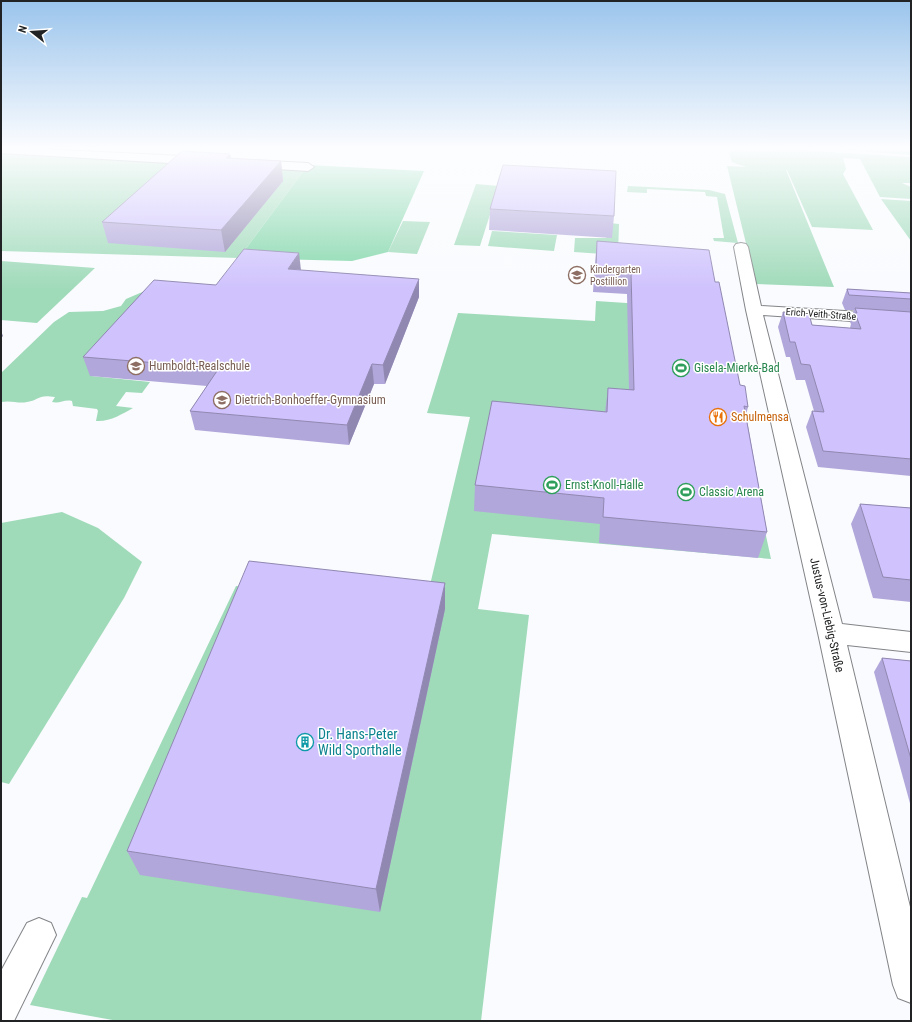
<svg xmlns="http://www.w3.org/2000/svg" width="912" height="1022" font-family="'Roboto Condensed',sans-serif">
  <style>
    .green { fill: #9fdab9 }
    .forest { fill: #84d7ab }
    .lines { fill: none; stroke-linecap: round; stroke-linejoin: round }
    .minor-casing { stroke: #828487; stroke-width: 2 }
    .minor { fill: #fff; fill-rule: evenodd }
    .wall { fill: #b2a7da }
    .shaded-wall { fill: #9188b1 }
    .building { fill: #cfc2fd; stroke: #9188b1 }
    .labels { text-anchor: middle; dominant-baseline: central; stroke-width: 3; stroke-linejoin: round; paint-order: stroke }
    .far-education-label { font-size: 10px; fill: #785e54; stroke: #fff; text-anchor: start }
    .far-street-label { font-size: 10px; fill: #212223; stroke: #fff }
    .education-label { font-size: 12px; fill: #785e54; stroke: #fff; text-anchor: start }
    .leisure-label { font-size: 12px; fill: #27864d; stroke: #fff; text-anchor: start }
    .food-label { font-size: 12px; fill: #c56008; stroke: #fff; text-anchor: start }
    .street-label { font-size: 12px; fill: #212223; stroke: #fff }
    .near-culture-label { font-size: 14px; fill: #0d838f; stroke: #fff; text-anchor: start }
  </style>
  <rect width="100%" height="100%" fill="#f9fbfe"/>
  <g class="green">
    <path d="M750,147L911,157V183H902L911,187V199L880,197L860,159L843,158L846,169L843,174L873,230L812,227L787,170H786L834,287L756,284L727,166L746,167L732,162L729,154L730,151Z"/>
    <path d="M801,147H911V155Z"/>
    <path d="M1,151L308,165L239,258L1,251Z"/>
    <path d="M476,184L499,186L480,246L454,245Z"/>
    <path d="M628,186L709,190L725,194L738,243L714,241L713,238H724L717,197L706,196L705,192L647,189V193L627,192Z"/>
    <path d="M881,199L911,201V241Z"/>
    <path d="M403,221L430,222L417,254L388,252Z"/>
    <path d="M610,223L619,224L618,255L574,252L575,238H606Z"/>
    <path d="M492,231L557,235L554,251L488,246Z"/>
    <path d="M1,261L95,268L37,323L1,320Z"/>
    <path d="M147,290L91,376L150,382L142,393L126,392L116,406L133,408C122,414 110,422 96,421L98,411L97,409L73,406L72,401C64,399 60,404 52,402L55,397C37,394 40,400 27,402C18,404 12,400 1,402V373L54,322L69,312L103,311L121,306L126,299Z"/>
    <path d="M596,301L717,309L771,559L492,534L478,609L529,615L481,1021H118L30,1005L82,897L87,898L236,586L425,606L470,417L427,413L458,313L595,321Z"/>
    <path d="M62,512L98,528L142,562L124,598L9,784L1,782V523Z"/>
  </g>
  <path class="forest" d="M308,165L424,171L388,252L352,261L239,258Z"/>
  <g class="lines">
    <g class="minor-casing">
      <g id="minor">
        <path d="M1,147L203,157L209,161L203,165L1,153Z"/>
        <path d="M251,160L308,163L314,167L308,171L247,167L245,164L247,161Z"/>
        <path d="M741,243L746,244L748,247L761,306L911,315V325L763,315L842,624L911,632V652L847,645L911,911V1003L898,998L893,985L818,633L746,310L734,247L736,244Z"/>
        <path d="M39,918L51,923L56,935L14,1021H1V971L27,923Z"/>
      </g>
    </g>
    <use href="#minor" class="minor"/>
  </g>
  <g class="wall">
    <path d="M230,154L231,158L281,161L283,181L225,252L108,243L102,222Z"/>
    <path d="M490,209L614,216L612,238L489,230Z"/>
    <path d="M597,241L715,282L740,385L748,407L746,415L767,532L758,558L599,543L600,524L474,511L475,485L605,412L608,388L629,390L627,294L593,292L595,263Z"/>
    <path d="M301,270L419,279V297L385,384H374L349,445L195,430L190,411L207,386L90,376L83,357L216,285Z"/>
    <path d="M847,289L911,293V476L818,467L806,427L812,411H814L805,380H796L790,357H786L778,327L783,312L812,325L850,328L851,324L850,322L854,310H845L842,303Z"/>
    <path d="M860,504L911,508V602L873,598L851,524Z"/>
    <path d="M445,609L380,912L140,875L127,851Z"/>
    <path d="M882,658L911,661V807L874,672Z"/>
  </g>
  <g class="shaded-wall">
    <path d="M230,154L233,173L226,158Z"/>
    <path d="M281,161L283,181L225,252L221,230Z"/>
    <path d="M299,253L301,270L288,269Z"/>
    <path d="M419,279V297L385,384L383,365Z"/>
    <path d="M1,331L3,336L1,338Z"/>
    <path d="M372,364L374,384L349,445L347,425Z"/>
    <path d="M445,583V609L380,912L376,889Z"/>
  </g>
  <g class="building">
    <path d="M182,151L230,154L226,158L281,161L221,230L102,222Z"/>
    <path d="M503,165L616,171L614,216L490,209Z"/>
    <path d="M597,241L709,250L715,282H719L740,385L745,386L748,407L744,406L767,532L603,517L604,498L475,485L492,401L607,412L608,388L634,390L631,272L596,269Z"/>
    <path d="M244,249L299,253L288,269L419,279L383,365L372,364L347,425L190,411L219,368L83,357L154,280L216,285Z"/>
    <path d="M847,289L911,293V299L849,295Z"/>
    <path d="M855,308L911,312V459L823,451L812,411L824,412L810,365L801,364L795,342H790L783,312L809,314L812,325L861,329L855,313H857Z"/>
    <path d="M860,504L911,508V580L883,577Z"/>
    <path d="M249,561L445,583L376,889L127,851Z"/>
    <path d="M882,658L911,661V759Z"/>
  </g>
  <linearGradient id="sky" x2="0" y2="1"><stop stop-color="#9ac4ec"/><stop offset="0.51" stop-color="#fcfdff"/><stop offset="1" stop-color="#fcfdff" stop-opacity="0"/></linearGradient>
  <rect width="912" height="290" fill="url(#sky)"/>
  <defs>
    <g id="school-ring" transform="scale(0.9)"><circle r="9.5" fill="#fff" stroke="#8d6e63" stroke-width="1.5"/><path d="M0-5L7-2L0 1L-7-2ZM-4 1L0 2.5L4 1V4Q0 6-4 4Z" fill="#8d6e63"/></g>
    <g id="stadium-ring" transform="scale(0.9)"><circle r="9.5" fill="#fff" stroke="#2e9e5b" stroke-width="1.5"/><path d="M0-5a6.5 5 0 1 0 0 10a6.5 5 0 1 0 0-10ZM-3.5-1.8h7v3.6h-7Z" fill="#2e9e5b"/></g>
    <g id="restaurant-ring" transform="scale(0.9)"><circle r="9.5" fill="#fff" stroke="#e8710a" stroke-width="1.5"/><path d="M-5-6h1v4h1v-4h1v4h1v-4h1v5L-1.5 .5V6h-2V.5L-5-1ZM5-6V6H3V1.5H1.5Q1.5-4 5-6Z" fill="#e8710a"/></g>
    <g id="building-ring" transform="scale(0.9)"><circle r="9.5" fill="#fff" stroke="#0f9aa8" stroke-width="1.5"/><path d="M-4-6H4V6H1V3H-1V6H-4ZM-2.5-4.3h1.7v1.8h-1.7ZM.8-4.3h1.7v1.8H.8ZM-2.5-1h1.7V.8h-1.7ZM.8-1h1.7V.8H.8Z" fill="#0f9aa8"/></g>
  </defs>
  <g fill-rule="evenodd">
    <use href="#school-ring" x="577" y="275"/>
    <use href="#school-ring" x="136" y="366"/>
    <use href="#stadium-ring" x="681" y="368"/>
    <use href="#school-ring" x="222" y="400"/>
    <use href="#restaurant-ring" x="718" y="417"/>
    <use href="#stadium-ring" x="552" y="485"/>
    <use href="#stadium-ring" x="686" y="492"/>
    <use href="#building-ring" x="305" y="742"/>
  </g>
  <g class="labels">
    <g class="far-education-label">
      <text x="590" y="269">Kindergarten<tspan x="590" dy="12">Postillion</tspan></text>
    </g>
    <g class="far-street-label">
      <text transform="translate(821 314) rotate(4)">Erich-Veith-Straße</text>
    </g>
    <g class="education-label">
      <text x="149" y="366">Humboldt-Realschule</text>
      <text x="235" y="400">Dietrich-Bonhoeffer-Gymnasium</text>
    </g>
    <g class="leisure-label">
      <text x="694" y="368">Gisela-Mierke-Bad</text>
      <text x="565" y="485">Ernst-Knoll-Halle</text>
      <text x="699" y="492">Classic Arena</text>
    </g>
    <g class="food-label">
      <text x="731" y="417">Schulmensa</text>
    </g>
    <g class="street-label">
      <text transform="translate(827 615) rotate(77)">Justus-von-Liebig-Straße</text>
    </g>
    <g class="near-culture-label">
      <text x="318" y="734">Dr. Hans-Peter<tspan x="318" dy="16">Wild Sporthalle</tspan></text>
    </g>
  </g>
  <rect width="912" height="1022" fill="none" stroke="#212223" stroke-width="4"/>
  <g transform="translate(32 32) rotate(287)" stroke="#ffffff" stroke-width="3" paint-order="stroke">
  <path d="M0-3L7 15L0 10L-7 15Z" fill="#212223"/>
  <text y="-6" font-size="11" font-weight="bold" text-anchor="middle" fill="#212223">N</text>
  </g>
</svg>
